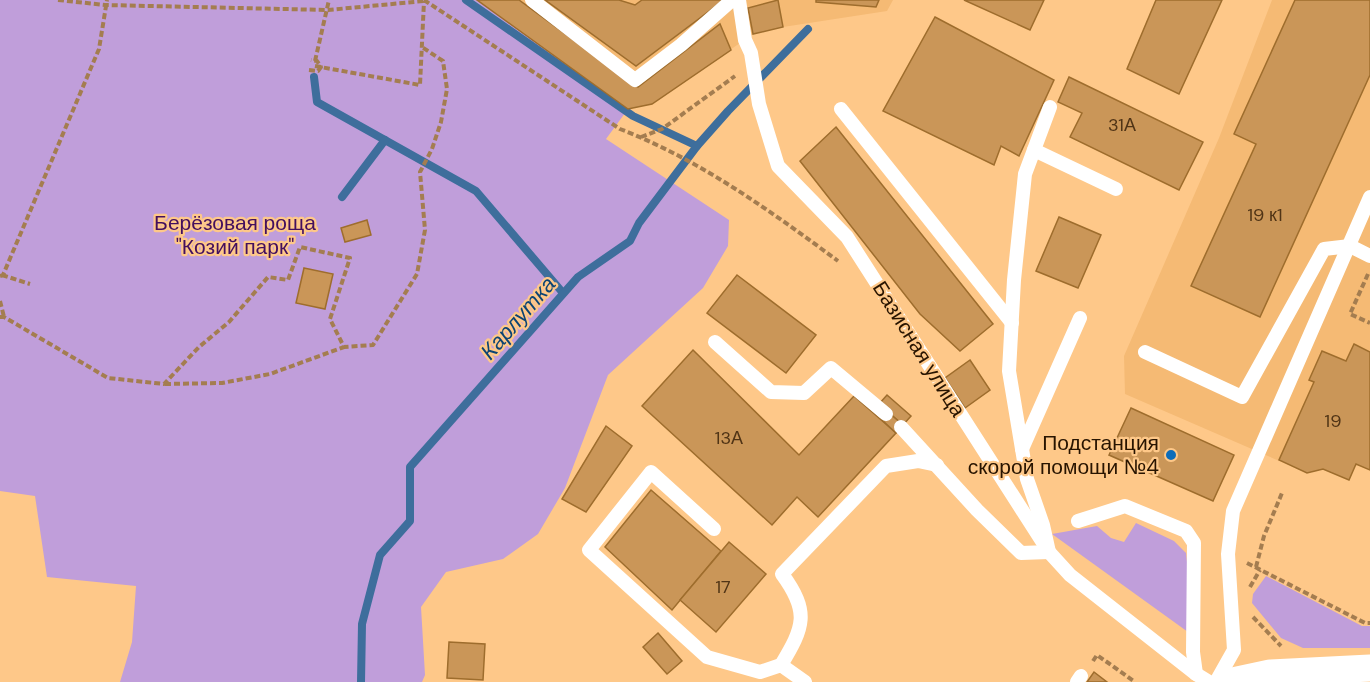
<svg xmlns="http://www.w3.org/2000/svg" width="1370" height="682" font-family="'DM Sans',sans-serif">
  <style>
    .built { fill: #f5ba74 }
    .green { fill: #c09eda }
    .lines { fill: none; stroke-linecap: round; stroke-linejoin: round }
    .stream { stroke: #3e6e9c; stroke-width: 8 }
    .building { fill: #ca9658; stroke: #9e6d2d; stroke-width: 1.5 }
    .path { stroke: #a47d50; stroke-width: 4; stroke-dasharray: 6 3; stroke-linecap: butt }
    .service { stroke: #fff; stroke-width: 14 }
    .minor { stroke: #fff; stroke-width: 27 }
    .poi-dot { fill: #0d6cb9; stroke: #fec889; stroke-width: 2 }
    .labels { text-anchor: middle; dominant-baseline: central; stroke-width: 4.5; stroke-linejoin: round; paint-order: stroke }
    .number-label { font-size: 18px; fill: #503416 }
    .park-label { font-size: 21px; fill: #430f5e; stroke: #fec889 }
    .street-label { font-size: 21px; fill: #281400; stroke: #fec889 }
    .poi-label { font-size: 21px; fill: #281400; stroke: #fec889; text-anchor: end }
    .water-label { font-size: 22px; font-style: italic; fill: #0c4474; stroke: #fec889 }
  </style>
  <rect width="100%" height="100%" fill="#fec889"/>
  <g class="built">
    <path d="M477,0H893L887,11L783,27L753,34L652,104L628,109Z"/>
    <path d="M1272,0H1370V470L1356,464L1349,480L1323,469L1307,473L1125,394L1124,356L1219,138Z"/>
  </g>
  <g class="green">
    <path d="M0,0H477L628,109L606,139L729,220L728,246L703,288L608,375L565,488L538,534L503,559L446,572L421,607L425,675L422,682H120L132,642L136,586L47,577L35,496L0,491Z"/>
    <path d="M1136,523L1174,541L1186,553L1188,571V632L1052,534L1097,526L1111,538L1124,542Z"/>
    <path d="M1266,576L1362,626H1370V648H1303L1281,638L1252,603L1253,594Z"/>
  </g>
  <g class="lines">
    <g class="stream">
      <path d="M466,0L633,116L697,146"/>
      <path d="M314,77L317,102L476,191L563,293"/>
      <path d="M342,197L385,140"/>
      <path d="M361,682L362,624L380,555L410,521V467L578,277L630,241L639,223L697,146L728,111L808,29"/>
    </g>
  </g>
  <g class="building">
    <path d="M477,0H519L638,87L720,24L731,50L652,104L628,109Z"/>
    <path d="M545,0H619L635,5L642,0H724L636,66Z"/>
    <path d="M778,0L783,27L753,34L748,8Z"/>
    <path d="M816,0H879L876,7L816,2Z"/>
    <path d="M964,0H1044L1030,30Z"/>
    <path d="M1156,0H1222L1179,94L1127,69Z"/>
    <path d="M1295,0H1370V75L1260,317L1191,286L1256,144L1234,134Z"/>
    <path d="M935,17L1054,80L1019,156L1001,146L994,165L883,111Z"/>
    <path d="M1069,77L1203,142L1179,190L1070,137L1082,113L1058,102Z"/>
    <path d="M836,127L993,324L960,351L920,314L800,161Z"/>
    <path d="M1059,217L1101,235L1078,288L1036,271Z"/>
    <path d="M367,220L371,235L345,242L341,228Z"/>
    <path d="M304,268L333,274L325,309L296,303Z"/>
    <path d="M737,275L816,335L786,373L707,313Z"/>
    <path d="M1354,344L1370,352V470L1356,464L1349,480L1323,469L1307,473L1279,460L1314,382L1309,380L1322,351L1346,361Z"/>
    <path d="M693,350L799,455L854,396L896,433L818,517L797,497L772,525L642,406Z"/>
    <path d="M970,360L990,390L965,408L945,378Z"/>
    <path d="M887,395L911,416L903,425L879,404Z"/>
    <path d="M1131,408L1234,455L1213,501L1109,455Z"/>
    <path d="M888,412L903,425L896,433L881,419Z"/>
    <path d="M606,426L632,446L586,512L562,499Z"/>
    <path d="M651,490L721,551L672,610L605,547Z"/>
    <path d="M729,542L766,574L716,632L680,600Z"/>
    <path d="M658,633L682,661L667,674L643,647Z"/>
    <path d="M449,642L485,644L483,680L447,678Z"/>
    <path d="M1094,672L1107,682H1087Z"/>
  </g>
  <g class="lines">
    <g class="path">
      <path d="M58,0L105,5L328,10L424,1"/>
      <path d="M424,0L620,129C700,160 769,210 838,261"/>
      <path d="M315,61L329,0"/>
      <path d="M315,66L420,85L424,1"/>
      <path d="M309,70L318,71L321,67L317,61L311,60"/>
      <path d="M641,137L662,129L735,76"/>
      <path d="M1368,274L1350,314L1370,323"/>
      <path d="M2,275L30,284"/>
      <path d="M0,276L3,275L99,49L107,0"/>
      <path d="M0,301L4,317"/>
      <path d="M0,317H4L108,378L164,384L199,347L229,322L268,277L288,280L300,247L350,258L330,319L344,347L373,345L417,274L425,230L420,172L432,149L441,122L447,89L443,61L422,47"/>
      <path d="M165,384L222,383L270,374L344,347"/>
      <path d="M1247,563L1365,623H1370"/>
      <path d="M1256,567L1264,536L1282,493"/>
      <path d="M1250,587L1260,570"/>
      <path d="M1253,617L1281,646"/>
      <path d="M1093,661L1097,655L1135,682"/>
    </g>
    <g class="service">
      <path d="M532,0L635,80L681,45L732,0"/>
      <path d="M739,0L745,40L751,53L759,104L778,166L847,237L1049,552L1070,575L1196,674L1209,682"/>
      <path d="M841,109L1012,323"/>
      <path d="M1034,150L1116,189"/>
      <path d="M715,342L771,392L804,393L831,368L886,414"/>
      <path d="M1145,352L1242,397L1324,249L1350,246L1370,256"/>
      <path d="M901,427L977,510L1021,553L1049,552L1043,525L1027,479L1009,371L1014,280L1025,174L1050,107"/>
      <path d="M1022,449L1080,318"/>
      <path d="M1078,521L1125,506L1186,531L1194,543L1193,652L1196,674"/>
      <path d="M714,529L651,472L589,550L707,657L760,672L781,665L805,682"/>
      <path d="M781,665C804,627 810,612 782,574L886,466L918,461L937,465"/>
      <path d="M1077,682L1081,676"/>
      <path d="M1216,682L1234,650L1228,554L1233,511L1370,197"/>
    </g>
    <path class="minor" d="M1228,682L1270,673L1370,668"/>
  </g>
  <circle class="poi-dot" cx="1171" cy="455" r="6"/>
  <g class="labels">
    <g class="number-label">
      <text x="1122" y="125">31А</text>
      <text x="1265" y="215">19 к1</text>
      <text x="1333" y="421">19</text>
      <text x="729" y="438">13А</text>
      <text x="723" y="587">17</text>
    </g>
    <g class="park-label">
      <text x="235" y="223">Берёзовая роща<tspan x="235" dy="24">"Козий парк"</tspan></text>
    </g>
    <g class="street-label">
      <text transform="translate(919 349) rotate(58)">Базисная улица</text>
    </g>
    <g class="poi-label">
      <text x="1159" y="443">Подстанция<tspan x="1159" dy="24">скорой помощи №4</tspan></text>
    </g>
    <g class="water-label">
      <text transform="translate(518 318) rotate(-49)">Карлутка</text>
    </g>
  </g>
</svg>
